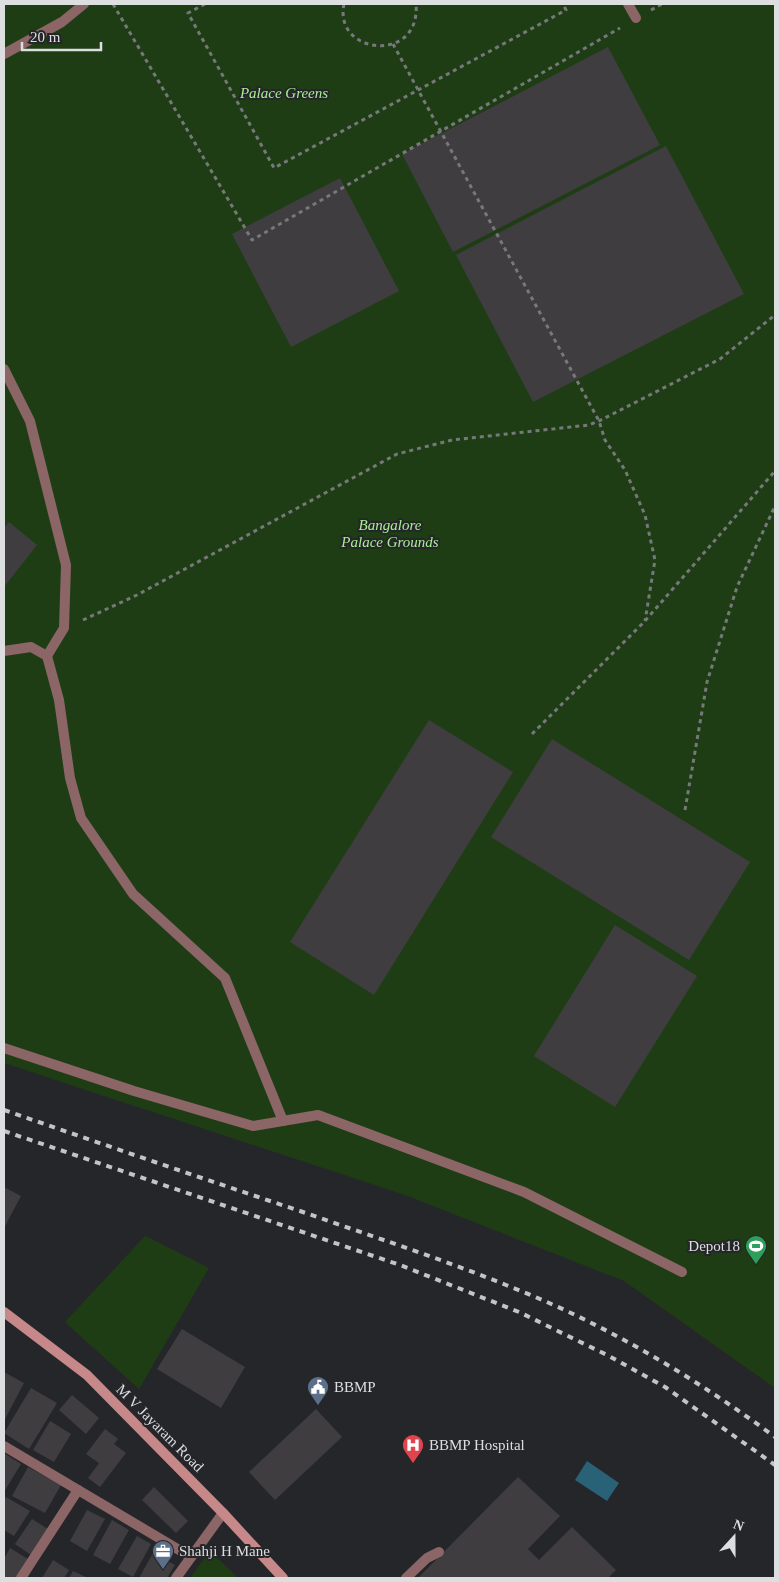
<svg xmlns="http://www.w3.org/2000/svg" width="779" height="1582" font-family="'Times New Roman',serif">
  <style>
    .green { fill: #1f3d15 }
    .water { fill: #296177 }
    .building { fill: #3f3d40 }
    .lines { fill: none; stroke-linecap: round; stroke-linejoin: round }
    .path { stroke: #77787a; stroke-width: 3; stroke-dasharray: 4 4; stroke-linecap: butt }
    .lane { stroke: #8c6566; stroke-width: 10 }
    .street { stroke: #8c6566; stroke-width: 10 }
    .secondary { stroke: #c7888a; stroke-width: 10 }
    .rail { stroke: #c2c4c5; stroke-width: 4; stroke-dasharray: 6 6; stroke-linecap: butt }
    .labels { text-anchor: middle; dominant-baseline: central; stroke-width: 4; stroke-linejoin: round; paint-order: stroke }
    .park-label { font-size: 15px; font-style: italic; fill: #a7ef91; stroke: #252629 }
    .poi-label { font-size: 15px; fill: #dcdedf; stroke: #252629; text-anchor: start }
    .street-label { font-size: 15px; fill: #dcdedf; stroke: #252629 }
  </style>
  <rect width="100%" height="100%" fill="#252629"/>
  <g class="green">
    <path d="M4,4H775V1388L624,1281L405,1195L4,1063Z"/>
    <path d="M145,1236L209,1268L139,1389L65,1322Z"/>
    <path d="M210,1551L238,1578H190Z"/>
  </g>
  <path class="water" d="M587,1461L619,1483L607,1501L575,1480Z"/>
  <g class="building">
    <path d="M608,47L660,145L453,252L402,154Z"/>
    <path d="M666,146L744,294L533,402L456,255Z"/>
    <path d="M340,178L399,291L291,347L232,234Z"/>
    <path d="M9,522L37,545L4,587V528Z"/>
    <path d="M429,720L513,772L374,995L290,942Z"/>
    <path d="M552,739L750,862L689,960L491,837Z"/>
    <path d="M615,925L697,976L615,1107L534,1056Z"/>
    <path d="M4,1187L21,1196L4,1228Z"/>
    <path d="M182,1329L245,1367L221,1408L157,1369Z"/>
    <path d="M4,1372L24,1383L4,1421Z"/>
    <path d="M31,1388L57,1403L29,1449L4,1433Z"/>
    <path d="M72,1395L99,1418L86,1434L59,1410Z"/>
    <path d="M316,1409L342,1437L275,1500L249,1472Z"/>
    <path d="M50,1421L71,1434L54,1462L33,1450Z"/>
    <path d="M105,1429L118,1439L114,1444L126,1453L100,1487L88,1478L99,1463L86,1454Z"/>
    <path d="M4,1453L21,1464L4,1492Z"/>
    <path d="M28,1467L61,1485L45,1513L12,1496Z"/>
    <path d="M518,1477L560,1516L528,1549L539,1560L572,1527L616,1570L608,1578H418Z"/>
    <path d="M154,1487L188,1521L176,1533L142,1500Z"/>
    <path d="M6,1497L30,1511L14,1536L4,1530V1501Z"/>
    <path d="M87,1510L105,1519L87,1551L70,1541Z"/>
    <path d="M32,1519L48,1529L31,1555L15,1544Z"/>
    <path d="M112,1520L129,1530L110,1564L93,1555Z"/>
    <path d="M137,1536L151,1544L133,1577L118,1569Z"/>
    <path d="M10,1548L28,1559L16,1578H4V1559Z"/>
    <path d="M153,1553L175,1565L167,1578H139Z"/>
    <path d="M53,1560L69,1570L64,1578H42Z"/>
    <path d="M73,1571L88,1578H69Z"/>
  </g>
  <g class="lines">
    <g class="path">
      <path d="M113,4L252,240L620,28"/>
      <path d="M205,4L188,13L274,168L566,10L563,4"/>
      <path d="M344,4C333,55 421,64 416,4"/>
      <path d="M651,10L662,4"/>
      <path d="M393,44L599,421L605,440L625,470L645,515L655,560L645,621"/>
      <path d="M83,620L137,595L397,454L452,440L589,425L599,421L720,359L775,315"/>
      <path d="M532,734L645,621L775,471"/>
      <path d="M685,810L707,682L737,587L775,506"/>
    </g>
    <g class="lane">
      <path d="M628,4L636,18"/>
      <path d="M4,54L62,22L84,4"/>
      <path d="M4,369L30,421L66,565L64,628L47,656"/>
      <path d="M4,651L31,647L47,656L59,700L70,778L81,818L133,894L225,978L283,1121"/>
      <path d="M4,1048L134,1091L253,1126L318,1115L524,1192L682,1272"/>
      <path d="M406,1578L427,1558L439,1552"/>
    </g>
    <g class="street">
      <path d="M4,1446L191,1557"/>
      <path d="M21,1578L78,1490"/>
      <path d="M176,1578L223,1513"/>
    </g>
    <path class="secondary" d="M4,1312L87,1375L223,1513L283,1578"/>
    <g class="rail">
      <path d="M4,1110C102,1144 201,1178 300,1211C371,1236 442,1259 511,1287C605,1324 694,1377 775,1437"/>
      <path d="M4,1131L400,1265L519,1312L609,1356L665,1387L775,1465"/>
    </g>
  </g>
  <defs>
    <g id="stadium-pin" transform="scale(1.125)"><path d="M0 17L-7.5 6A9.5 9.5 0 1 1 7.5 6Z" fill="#2e9e5b" stroke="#252629"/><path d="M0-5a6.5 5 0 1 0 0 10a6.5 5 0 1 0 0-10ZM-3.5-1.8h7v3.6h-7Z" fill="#fff"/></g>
    <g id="civic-pin" transform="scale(1.125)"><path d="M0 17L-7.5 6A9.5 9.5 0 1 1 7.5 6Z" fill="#5c6f8a" stroke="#252629"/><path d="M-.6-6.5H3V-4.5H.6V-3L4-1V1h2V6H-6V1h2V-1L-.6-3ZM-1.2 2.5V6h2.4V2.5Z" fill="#fff"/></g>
    <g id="hospital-pin" transform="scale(1.125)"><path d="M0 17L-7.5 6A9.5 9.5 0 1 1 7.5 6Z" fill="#e0444e" stroke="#252629"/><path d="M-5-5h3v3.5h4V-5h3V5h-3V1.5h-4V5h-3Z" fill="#fff"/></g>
    <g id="office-pin" transform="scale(1.125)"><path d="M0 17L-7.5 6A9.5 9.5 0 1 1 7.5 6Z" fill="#5c6f8a" stroke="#252629"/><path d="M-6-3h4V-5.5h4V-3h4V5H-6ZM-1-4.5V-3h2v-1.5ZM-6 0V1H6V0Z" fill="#fff"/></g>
  </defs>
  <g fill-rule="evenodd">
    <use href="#stadium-pin" x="756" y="1246"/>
    <use href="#civic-pin" x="318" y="1387"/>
    <use href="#hospital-pin" x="413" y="1445"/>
    <use href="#office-pin" x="163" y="1551"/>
  </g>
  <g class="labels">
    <g class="park-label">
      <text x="284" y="93">Palace Greens</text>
      <text x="390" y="525">Bangalore<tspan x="390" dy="17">Palace Grounds</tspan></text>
    </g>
    <g class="poi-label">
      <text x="740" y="1246" text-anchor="end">Depot18</text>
      <text x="334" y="1387">BBMP</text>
      <text x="429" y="1445">BBMP Hospital</text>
      <text x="179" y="1551">Shahji H Mane</text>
    </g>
    <g class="street-label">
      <text transform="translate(160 1428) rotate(45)">M V Jayaram Road</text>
    </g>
  </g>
  <rect width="779" height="1582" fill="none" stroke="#dcdedf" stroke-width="10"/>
  <g transform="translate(734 1537) rotate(21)" stroke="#252629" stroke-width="4" paint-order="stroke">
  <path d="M0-4L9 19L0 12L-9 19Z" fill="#dcdedf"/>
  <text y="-8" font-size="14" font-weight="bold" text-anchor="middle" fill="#dcdedf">N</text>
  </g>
  <path d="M22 42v8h79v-8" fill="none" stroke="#dcdedf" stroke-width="2.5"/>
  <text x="30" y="42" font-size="15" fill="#dcdedf" stroke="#252629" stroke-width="4" paint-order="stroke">20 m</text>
</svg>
